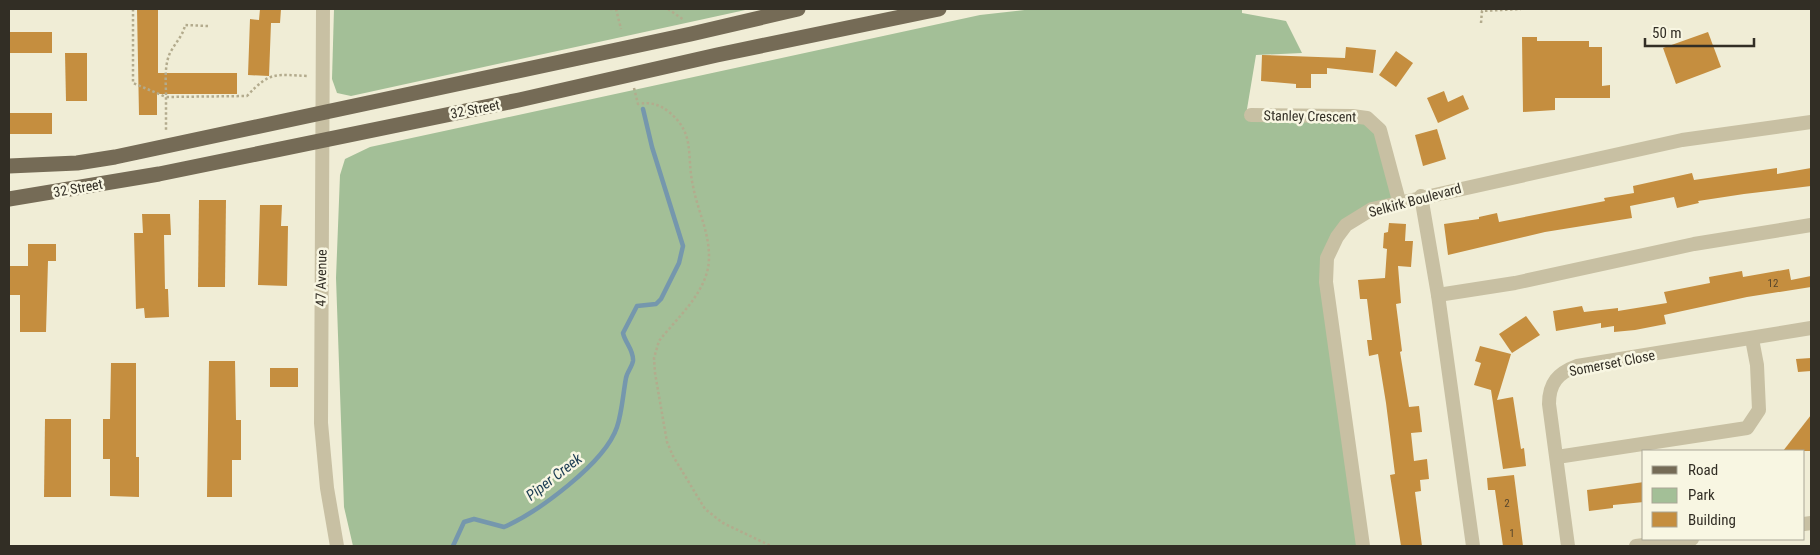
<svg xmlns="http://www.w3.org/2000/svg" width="1820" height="555" font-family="'Roboto Condensed',sans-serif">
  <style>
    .green { fill: #a3bf97 }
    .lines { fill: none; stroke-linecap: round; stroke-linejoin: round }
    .stream { stroke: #7597ad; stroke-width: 4.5 }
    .building { fill: #c58e3f }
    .path { stroke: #b3ab8d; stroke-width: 2.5; stroke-dasharray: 2.5 2.5; stroke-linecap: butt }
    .minor { stroke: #c8c0a3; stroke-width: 14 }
    .major { stroke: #756b56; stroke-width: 15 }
    .labels { text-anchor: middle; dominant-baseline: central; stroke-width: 5; stroke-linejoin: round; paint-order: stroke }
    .number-label { font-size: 11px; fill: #57462c }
    .street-label { font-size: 14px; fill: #322e25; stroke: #f8f6e2 }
    .water-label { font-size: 15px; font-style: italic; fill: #1b3c53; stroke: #f8f6e2 }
  </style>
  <rect width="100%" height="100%" fill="#f0edd6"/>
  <g class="green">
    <path d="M334,9H750L351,96L337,93L332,79Z"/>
    <path d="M1033,9H1242V13L1286,21L1302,53L1256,55L1246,115L1373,122L1399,201L1358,216L1327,258L1363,546H353L344,507L336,278L340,175L345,159L370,147L980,15Z"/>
  </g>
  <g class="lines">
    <path class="stream" d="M453,546L464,522L474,519L504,527C538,512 605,463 617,427C622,412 623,394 626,378C627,372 632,367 633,361C634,350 625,343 623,333L637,306L656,304L661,299L679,263L683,246L652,147L643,109"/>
  </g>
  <g class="building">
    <path d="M137,9H158V73H237V94H157V115H139Z"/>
    <path d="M260,9H281L280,23H271L269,76L248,75L250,19L259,20Z"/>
    <rect x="9" y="32" width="43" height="21"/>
    <path d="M1708,32L1721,67L1676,84L1663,48Z"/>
    <path d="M1522,37H1537V41H1589V47H1602V86L1610,85V98H1555V110L1523,112Z"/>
    <path d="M1346,47L1376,50L1373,73L1327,68V74H1311V88H1296V84L1261,81L1262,55L1345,58Z"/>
    <path d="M1396,51L1413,63L1396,87L1379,75Z"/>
    <path d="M65,53H87V101H66Z"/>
    <path d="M1444,91L1448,102L1463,95L1469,109L1438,123L1427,98Z"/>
    <rect x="9" y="113" width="43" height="21"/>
    <path d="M1437,129L1446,159L1423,166L1415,135Z"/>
    <path d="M1777,168V174L1811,168V186L1744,194L1698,201L1699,203L1677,208L1674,197L1630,206L1632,218L1545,232L1448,255L1444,224L1479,219V217L1497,213L1499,222L1605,201L1604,198L1634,193L1633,186L1692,173L1694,180Z"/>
    <path d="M199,200H226L225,287H198Z"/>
    <path d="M260,205H282L281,226H288L287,286L258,285Z"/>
    <path d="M142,214H170L171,235H164L165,289H168L169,317L145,318L144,308L136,309L134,233H143Z"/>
    <path d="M1389,223L1406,224L1405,241H1413L1411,267L1398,266L1401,303L1396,304L1402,351L1400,352L1409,407L1419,406L1422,432L1411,433L1414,461L1427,459L1429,479L1420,480L1421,491L1415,492L1422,546H1401L1390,475L1395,474L1386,403L1378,354L1369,356L1367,340H1372L1367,299H1360L1358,280L1385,278L1387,249L1383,248L1384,233L1388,232Z"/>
    <path d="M28,244H56V261H48L46,332H20V295H9V266H28Z"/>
    <path d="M1789,269L1791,280L1811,276V287L1747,297L1664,315L1666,324L1635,330L1614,332V326L1601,328V323L1556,331L1553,311L1582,306L1584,312L1618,308V311L1667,303L1664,292L1710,283L1709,277L1742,271L1743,277Z"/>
    <path d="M1526,316L1540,335L1512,353L1499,334Z"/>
    <path d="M1480,346L1511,354L1497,400L1513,397L1521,449L1524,448L1526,466L1503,469L1491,390L1474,385L1481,363L1475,361Z"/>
    <path d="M1811,358V371L1798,372L1796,359Z"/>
    <path d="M209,361H235L236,420H241V460H232V497H207Z"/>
    <path d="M111,363H136V457H139V497L110,496V459H103V419H110Z"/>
    <rect x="270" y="368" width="28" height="19"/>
    <path d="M1811,415V451H1783Z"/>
    <path d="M45,419H71V497H44Z"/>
    <path d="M1514,475L1523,546H1503L1495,490H1488L1487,478Z"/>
    <path d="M1644,482V502L1613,505V508L1589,511L1587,490Z"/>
  </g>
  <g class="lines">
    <g class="path">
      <path d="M133,9V83L166,97V132"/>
      <path d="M610,9H613"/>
      <path d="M616,9L621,29"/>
      <path d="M668,9L684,20"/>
      <path d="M1481,23L1482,11L1521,9"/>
      <path d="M208,26L185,25C183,36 175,43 170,53C164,66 166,82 166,97L247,96C271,70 276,75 309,76"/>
      <path d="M634,88L638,104C651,102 659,104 669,112C696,134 686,155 693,186C698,213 713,239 708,268C702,297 676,319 659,341L654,358L655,373L667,442L673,456L705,509L723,523L771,546"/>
    </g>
    <g class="minor">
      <path d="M323,9L321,423L327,488L337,546"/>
      <path d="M1251,115L1352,116L1367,118L1380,130L1399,201"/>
      <path d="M1421,196L1438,295L1473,546"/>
      <path d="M1438,295L1515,283L1694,244L1811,225"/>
      <path d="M1557,457L1747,428L1759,410L1757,365L1752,339"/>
      <path d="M1804,524L1811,523"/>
      <path d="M1363,546L1326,282L1327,258L1337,237L1346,225L1372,209L1682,140L1811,122"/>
      <path d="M1568,546L1549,404C1549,383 1558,373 1577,366L1811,328"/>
      <path d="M1636,546L1692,539"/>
    </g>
    <g class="major">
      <path d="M9,166L77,163L115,157L691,34L798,9"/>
      <path d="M9,199L159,174L519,100L717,55L939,9"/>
    </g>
  </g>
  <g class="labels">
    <g class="number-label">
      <text x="1773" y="283">12</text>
      <text x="1507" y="503">2</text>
      <text x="1512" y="533">1</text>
    </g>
    <g class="street-label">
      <text transform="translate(475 109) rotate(-11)">32 Street</text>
      <text transform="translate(1310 116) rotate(1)">Stanley Crescent</text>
      <text transform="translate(78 188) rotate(-10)">32 Street</text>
      <text transform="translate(1415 200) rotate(-15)">Selkirk Boulevard</text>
      <text transform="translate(321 278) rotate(-89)">47 Avenue</text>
      <text transform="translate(1612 363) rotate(-11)">Somerset Close</text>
    </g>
    <g class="water-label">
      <text transform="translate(554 477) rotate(-38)">Piper Creek</text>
    </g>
  </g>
  <rect width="1820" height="555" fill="none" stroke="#322e25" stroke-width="20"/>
  <rect x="1642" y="450" width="162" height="90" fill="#f8f6e2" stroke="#a9a696"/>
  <rect x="1652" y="466" width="25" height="8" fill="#756b56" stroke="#a9a696"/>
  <text x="1688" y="475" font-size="15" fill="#322e25">Road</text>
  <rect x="1652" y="488" width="25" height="15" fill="#a3bf97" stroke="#a9a696"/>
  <text x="1688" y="500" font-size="15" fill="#322e25">Park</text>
  <rect x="1652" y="512" width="25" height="15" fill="#c58e3f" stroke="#a9a696"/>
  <text x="1688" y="525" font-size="15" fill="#322e25">Building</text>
  <path d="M1645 38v8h109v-8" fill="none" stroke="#322e25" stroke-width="2.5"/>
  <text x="1652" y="38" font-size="15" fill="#322e25" stroke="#f8f6e2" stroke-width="4" paint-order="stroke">50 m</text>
</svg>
